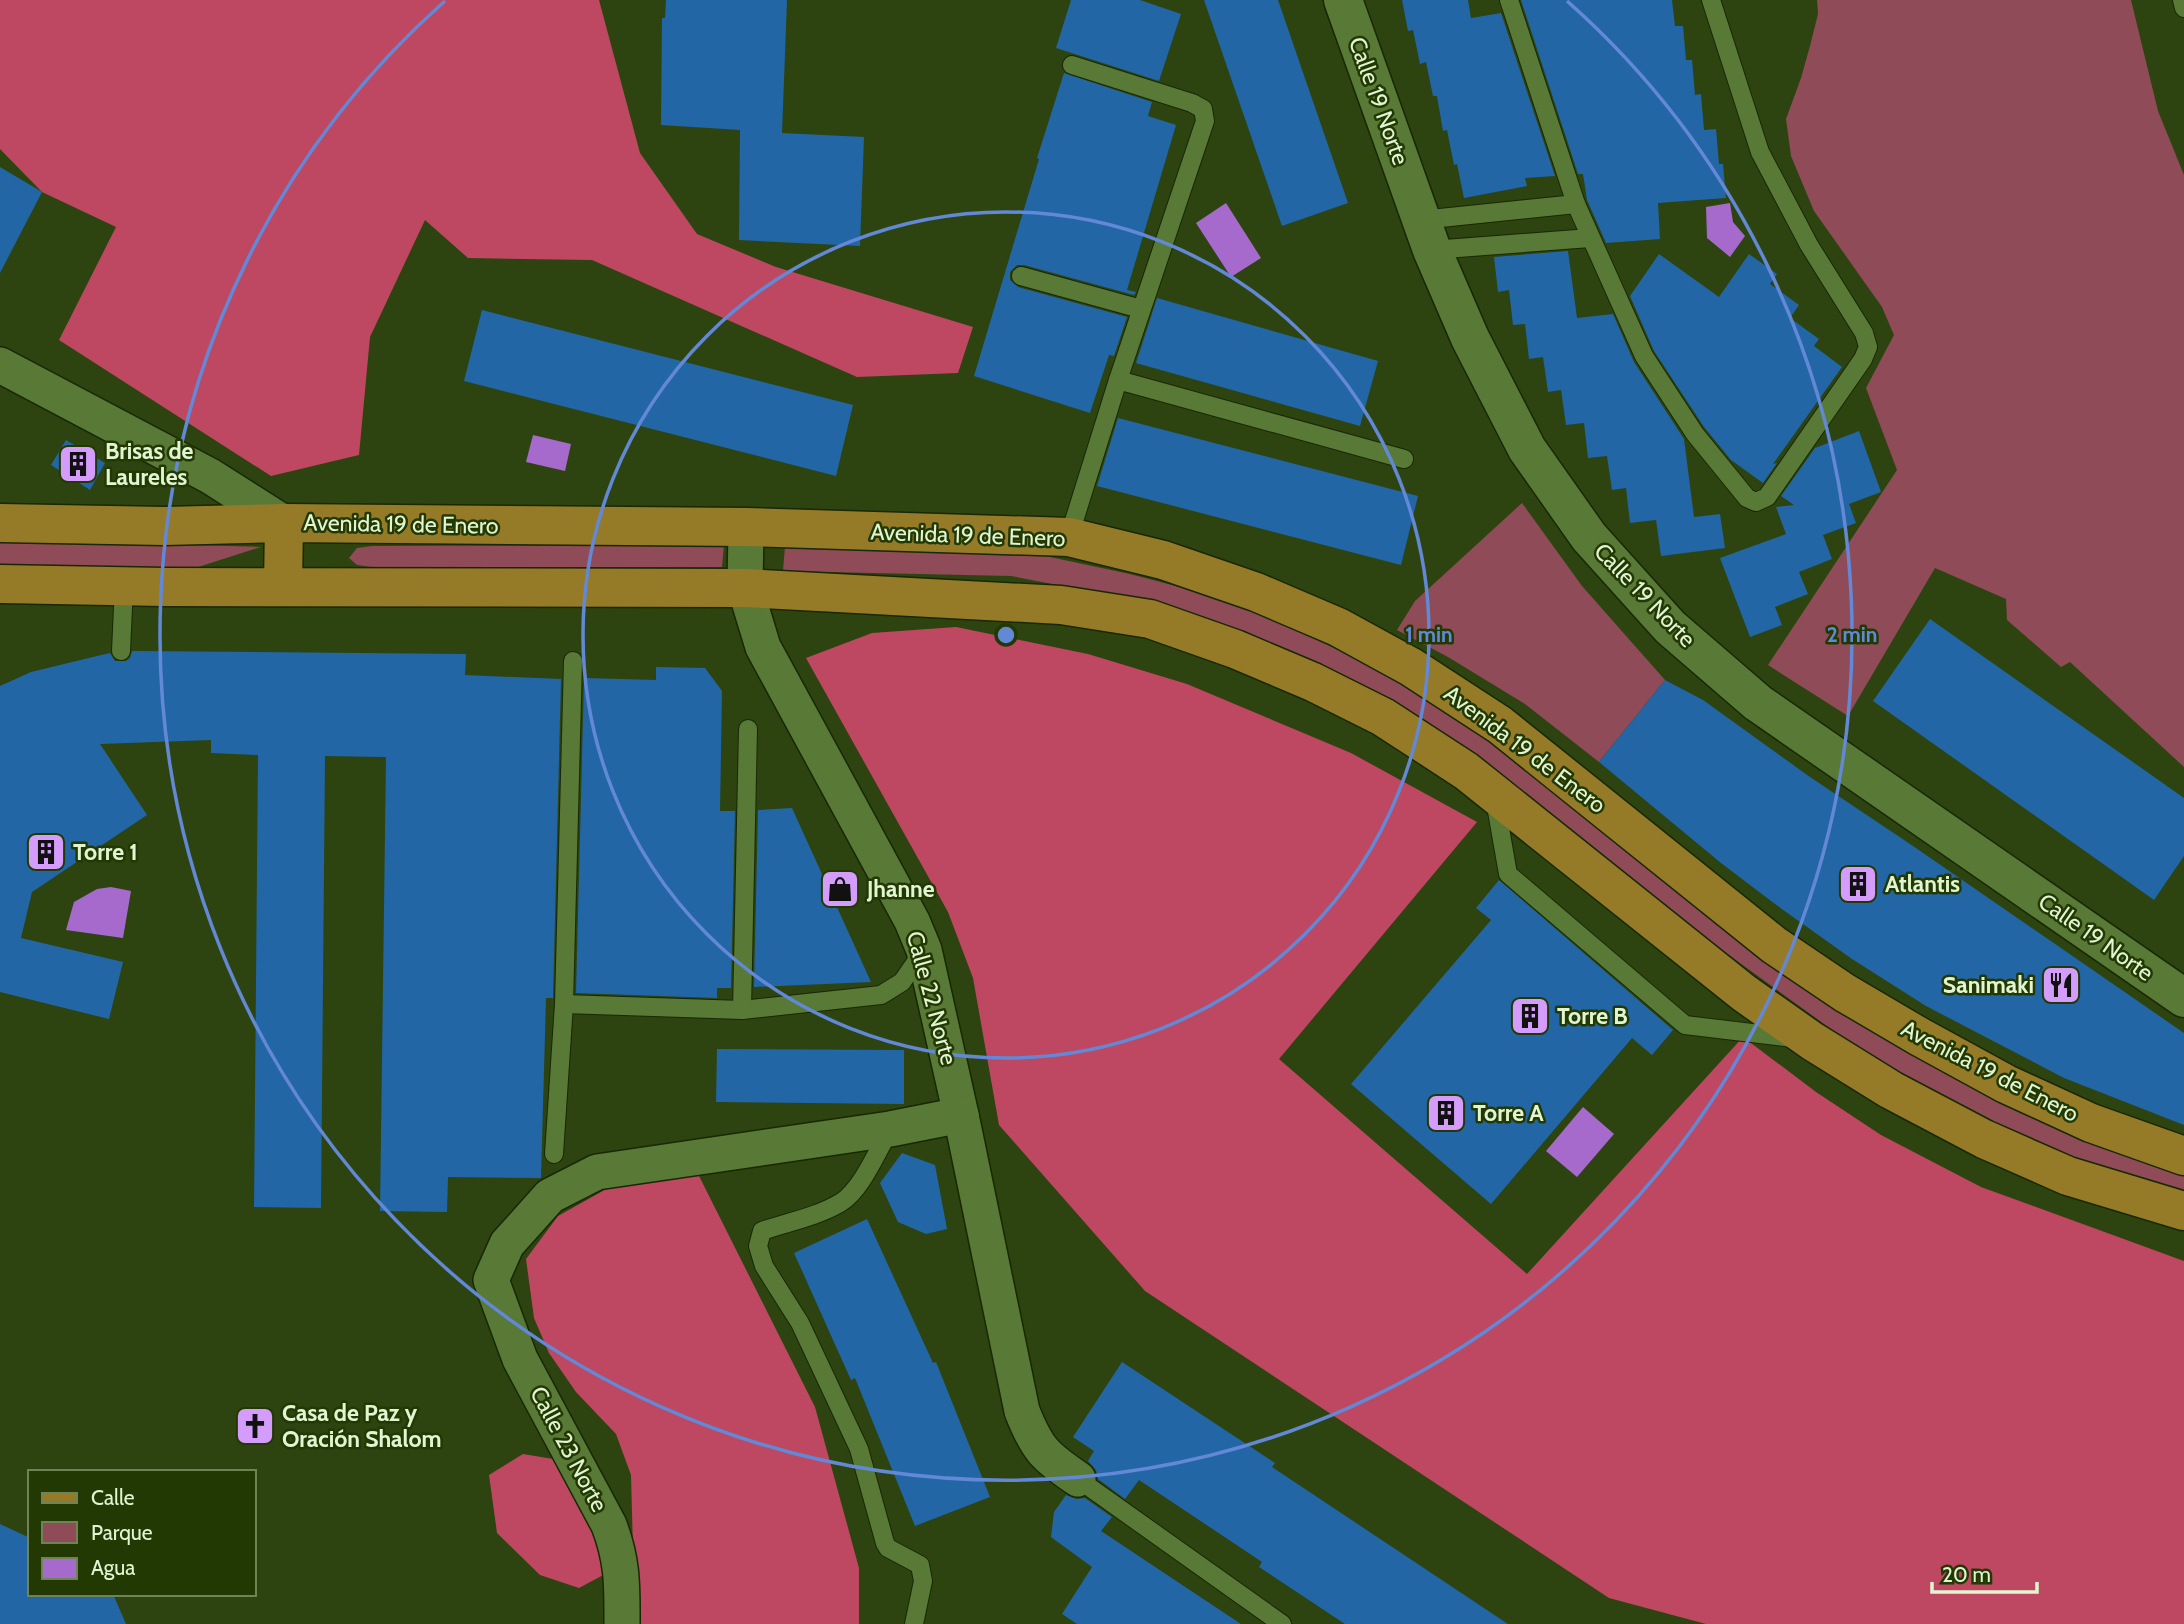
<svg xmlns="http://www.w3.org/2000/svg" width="2184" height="1624" font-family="Cabin,sans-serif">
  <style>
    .green { fill: #8f4b57 }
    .forest { fill: #be4861 }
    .water { fill: #a56acb }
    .building { fill: #2266a6 }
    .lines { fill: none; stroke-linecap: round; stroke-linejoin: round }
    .service-casing { stroke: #182805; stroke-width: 20 }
    .minor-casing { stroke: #182805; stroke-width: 38 }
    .tertiary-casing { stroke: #182805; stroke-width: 41 }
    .primary-casing { stroke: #182805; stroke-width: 41 }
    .service { stroke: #597936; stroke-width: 18 }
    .minor { stroke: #597936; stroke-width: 35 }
    .tertiary { stroke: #597936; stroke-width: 38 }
    .primary { stroke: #957b28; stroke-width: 38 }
    .ring { fill: none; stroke: #6288d6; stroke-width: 3.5 }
    .labels { text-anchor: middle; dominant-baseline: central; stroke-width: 5; stroke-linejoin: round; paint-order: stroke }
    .street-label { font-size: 23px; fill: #e2f5d2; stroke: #233903 }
    .poi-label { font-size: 23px; font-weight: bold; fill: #e2f5d2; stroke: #233903; text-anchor: start }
    .centre { fill: #6288d6; stroke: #233903; stroke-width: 3.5 }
    .ring-label { font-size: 21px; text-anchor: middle; font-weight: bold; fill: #6288d6; stroke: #233903; stroke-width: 5; stroke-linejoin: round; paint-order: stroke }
  </style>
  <rect width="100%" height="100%" fill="#2d4410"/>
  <g class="green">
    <path d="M1817,0H2131L2158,111L2184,175V767L2070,662L2061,667L2007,620L2006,599L1935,568L1848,716L1768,665L1897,470L1866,388L1894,335L1882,307L1814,211L1791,156L1786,119L1801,78L1810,46L1818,14Z"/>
    <path d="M1522,503L1582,586L1665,680L1599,762L1525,704L1448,657L1397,630L1415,601Z"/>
    <path d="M0,540L261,547L195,568L0,566Z"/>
    <path d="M724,545L722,567H371L357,565L349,558L357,548L372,546Z"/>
    <path d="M785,546L1017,550L1130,574L1229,600L1345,653L1467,720L1685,895L2184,1173V1199L2086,1168L1885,1068L1672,914L1561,822L1460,744L1327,670L1210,619L1120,597L1011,576L783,571Z"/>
  </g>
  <g class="forest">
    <path d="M0,0H599L640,153L697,234L776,267L973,327L958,373L857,377L592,260L468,258L425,220L370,337L359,455L271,476L59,340L116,227L42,192L0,149Z"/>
    <path d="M956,627L1088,654L1187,684L1351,753L1477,822L1279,1059L1527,1274L1743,1037L1816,1092L1881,1135L1981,1187L2184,1261V1624H1706L1609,1598L1145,1291L999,1125L973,978L948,912L806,658L872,633Z"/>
    <path d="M698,1174L815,1407L859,1568V1624H635L631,1475L616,1434L576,1392L549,1353L534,1318L526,1259L558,1216L617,1183Z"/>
    <path d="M523,1454L559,1460L582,1496L607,1573L579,1588L540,1575L497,1533L489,1475Z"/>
  </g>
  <g class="water">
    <path d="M1226,203L1261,258L1231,277L1196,223Z"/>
    <path d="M1730,203L1733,222L1745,236L1730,257L1707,238L1706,207Z"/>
    <path d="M533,435L571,444L565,471L526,462Z"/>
    <path d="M111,887L131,891L123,938L66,930L74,902L97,889Z"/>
    <path d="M1583,1107L1614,1134L1577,1177L1546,1151Z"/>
  </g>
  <g class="building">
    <path d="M666,0H787L782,133L864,137L860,246L739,240L740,130L661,125L662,18H665Z"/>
    <path d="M1071,0H1140L1181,14L1159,81L1056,48Z"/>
    <path d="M1204,0H1278L1348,203L1282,226Z"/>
    <path d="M1402,0H1468L1471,18L1501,13L1555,176L1525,178L1527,186L1464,198L1457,164L1454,165L1447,130L1443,131L1437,96H1433L1426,62L1420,64L1413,30L1408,31Z"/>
    <path d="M1521,0H1672L1675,26H1683L1686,60H1692L1695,95L1701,94L1704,130L1716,129L1719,164H1723L1726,198L1658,203L1660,239L1606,243L1587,200L1583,174H1578Z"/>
    <path d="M1064,73L1152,102L1148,116L1176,125L1127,290L1136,292L1134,295L1024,265H1017L1010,272V280L1018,287L1127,317L1114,356L1109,355L1090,413L974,376L1039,159L1037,158Z"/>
    <path d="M0,167L42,192L0,273Z"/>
    <path d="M1568,251L1577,318L1613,314L1634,362L1684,439L1694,517L1720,514L1725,548L1661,556L1656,520L1630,523L1626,488L1612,490L1607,456L1588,458L1584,423L1566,425L1561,390L1548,392L1543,357L1529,359L1525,324L1513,325L1509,290L1498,292L1494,257Z"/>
    <path d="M1659,254L1719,297L1749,254L1777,274L1770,284L1799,305L1790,318L1819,339L1814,346L1842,367L1773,464L1777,463L1763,483L1731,460L1704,427L1654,351L1630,296Z"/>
    <path d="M1157,298L1378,361L1360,426L1136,363Z"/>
    <path d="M482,310L853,405L836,476L464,381Z"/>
    <path d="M1118,418L1418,496L1401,565L1097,486Z"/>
    <path d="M1859,431L1881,492L1849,504L1856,523L1823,535L1832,559L1799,572L1808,594L1775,607L1782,625L1750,637L1720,558L1786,534L1776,507L1794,505L1781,496L1815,448Z"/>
    <path d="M66,440L105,463L90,490L51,465Z"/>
    <path d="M1930,619L2184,798V856L2154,900L1873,701Z"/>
    <path d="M132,651L466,654L465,675L561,679L553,998H546L541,1178L448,1177L447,1212L380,1211L386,757L325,756L321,1208L254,1207L258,755L211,753V740L100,744L147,815L32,892L21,938L123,962L109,1019L0,992V686L31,672L97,656L110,653L115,661H126L130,658Z"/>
    <path d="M656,667L705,668L722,691L720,811H735L731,988H717V998L576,993L584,680L585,678L656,680Z"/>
    <path d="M1665,680L1703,700L1810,777L1913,846L2184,1033V1125L2064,1078L1926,1006L1852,959L1775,904L1721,863L1599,762Z"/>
    <path d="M792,808L871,982L754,987L758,810Z"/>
    <path d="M1499,880L1673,1030L1652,1055L1632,1038L1491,1204L1351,1084L1491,920L1476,908Z"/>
    <path d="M717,1049L904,1050V1104L716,1102Z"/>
    <path d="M902,1153L935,1165L947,1229L926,1234L898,1222L880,1183Z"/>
    <path d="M867,1219L933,1363L936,1362L990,1497L915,1526L855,1378L851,1380L794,1253Z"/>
    <path d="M1122,1362L1275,1463L1272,1467L1508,1624H1345L1259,1567L1262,1562L1139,1480L1125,1499L1098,1479L1096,1470L1088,1461L1094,1451L1073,1437Z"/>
    <path d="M1066,1495L1076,1499L1085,1498L1112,1517L1101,1531L1241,1624H1077L1062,1614L1092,1567L1051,1537L1054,1512Z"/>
    <path d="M0,1524L30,1538V1594H113L126,1624H0Z"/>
  </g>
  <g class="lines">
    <g class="service-casing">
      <g id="service">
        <path d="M1509,0L1576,204L1644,356L1695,434L1747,498L1756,502L1767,497L1863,359L1868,347L1864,333L1809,245L1760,152L1711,0"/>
        <path d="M2182,0L2184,8"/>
        <path d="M1421,220L1576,204"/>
        <path d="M1432,250L1590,238"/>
        <path d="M1021,276L1141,309"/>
        <path d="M1118,380L1404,459"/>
        <path d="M1069,537L1118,380L1205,121L1203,109L1192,103L1072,65"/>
        <path d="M121,651L124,586"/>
        <path d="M1495,800L1508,874L1685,1025L1793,1038"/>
        <path d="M564,1004L742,1010L881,995L902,982L924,950"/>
        <path d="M742,1010L748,729"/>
        <path d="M890,1129C878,1150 861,1191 840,1203C816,1217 788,1222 762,1231L758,1246L764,1266L800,1323L859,1449L885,1543L888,1548L920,1565L923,1581L914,1624"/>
        <path d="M554,1154L564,1004L573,661"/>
        <path d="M1078,1479L1282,1624"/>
      </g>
    </g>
    <g class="minor-casing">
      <g id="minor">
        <path d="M0,365L210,476L284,523"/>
        <path d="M746,527L745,588L763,647L912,921L924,950L961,1115L1022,1411C1037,1449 1044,1456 1078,1479"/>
        <path d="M622,1624C622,1586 623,1562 609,1525L520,1359L491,1280L507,1244L550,1196L597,1172L890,1129L961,1115"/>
      </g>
    </g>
    <g class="tertiary-casing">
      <path id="tertiary" d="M1343,0L1432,250L1470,338L1527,449L1589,537L1670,627L1758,703L2184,998"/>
    </g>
    <g class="primary-casing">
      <g id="primary">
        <path d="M0,523L164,526L284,523L746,527L1069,537L1163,560L1256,592L1338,627L1411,667L1500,725L1774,945L1845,993L1920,1037L2006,1084L2091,1123L2184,1156"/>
        <path d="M0,584L164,587L745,588L1061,605L1150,619L1235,649L1313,682L1383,717L1466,771L1744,993L1812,1041L1891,1090L1984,1139L2068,1176L2184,1211"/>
        <path d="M283,587L284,523"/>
      </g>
    </g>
    <use href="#service" class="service"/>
    <use href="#minor" class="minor"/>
    <use href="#tertiary" class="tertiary"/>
    <use href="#primary" class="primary"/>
  </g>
  <g class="ring">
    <circle cx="1006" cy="635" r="423"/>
    <path d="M1567 1A846 846 0 1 1 445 1"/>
  </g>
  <defs>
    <g id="building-square" transform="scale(2.0125)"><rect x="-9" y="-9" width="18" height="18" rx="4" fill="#d49cfb" stroke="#233903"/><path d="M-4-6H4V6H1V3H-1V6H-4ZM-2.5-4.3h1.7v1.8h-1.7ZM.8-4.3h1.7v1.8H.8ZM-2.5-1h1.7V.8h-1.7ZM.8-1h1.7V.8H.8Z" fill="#111"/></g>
    <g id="shop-square" transform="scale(2.0125)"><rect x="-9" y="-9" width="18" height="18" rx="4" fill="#d49cfb" stroke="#233903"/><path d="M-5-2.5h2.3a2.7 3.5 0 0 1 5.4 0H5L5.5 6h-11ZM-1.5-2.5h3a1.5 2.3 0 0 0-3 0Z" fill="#111"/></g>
    <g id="restaurant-square" transform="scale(2.0125)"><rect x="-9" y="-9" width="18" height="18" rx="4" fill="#d49cfb" stroke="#233903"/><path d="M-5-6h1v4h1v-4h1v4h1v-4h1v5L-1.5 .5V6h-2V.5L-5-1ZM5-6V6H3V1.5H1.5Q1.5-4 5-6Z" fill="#111"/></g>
    <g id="church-square" transform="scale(2.0125)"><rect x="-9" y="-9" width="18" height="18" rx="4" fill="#d49cfb" stroke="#233903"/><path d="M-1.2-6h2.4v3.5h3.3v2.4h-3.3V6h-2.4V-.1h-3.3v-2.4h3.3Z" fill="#111"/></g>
  </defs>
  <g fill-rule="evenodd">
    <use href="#building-square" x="78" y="464"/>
    <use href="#building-square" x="46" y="852"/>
    <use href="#building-square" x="1858" y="884"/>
    <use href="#shop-square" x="840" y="889"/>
    <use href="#restaurant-square" x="2061" y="985"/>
    <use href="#building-square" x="1530" y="1016"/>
    <use href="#building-square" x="1446" y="1113"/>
    <use href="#church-square" x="255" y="1426"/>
  </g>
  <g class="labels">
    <g class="street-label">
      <text transform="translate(1379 101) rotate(70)">Calle 19 Norte</text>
      <text transform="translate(401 524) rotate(1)">Avenida 19 de Enero</text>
      <text transform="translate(968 535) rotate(2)">Avenida 19 de Enero</text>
      <text transform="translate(1645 595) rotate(46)">Calle 19 Norte</text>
      <text transform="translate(1525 749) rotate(37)">Avenida 19 de Enero</text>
      <text transform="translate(2096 937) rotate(35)">Calle 19 Norte</text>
      <text transform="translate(932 998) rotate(75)">Calle 22 Norte</text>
      <text transform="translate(1990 1071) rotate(27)">Avenida 19 de Enero</text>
      <text transform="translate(569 1449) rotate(62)">Calle 23 Norte</text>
    </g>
    <g class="poi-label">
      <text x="105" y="451">Brisas de<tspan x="105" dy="26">Laureles</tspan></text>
      <text x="73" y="852">Torre 1</text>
      <text x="1885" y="884">Atlantis</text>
      <text x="867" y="889">Jhanne</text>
      <text x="2034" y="985" text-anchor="end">Sanimaki</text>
      <text x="1557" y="1016">Torre B</text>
      <text x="1473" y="1113">Torre A</text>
      <text x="282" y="1413">Casa de Paz y<tspan x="282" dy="26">Oración Shalom</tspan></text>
    </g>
  </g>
  <circle cx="1006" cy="635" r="10" class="centre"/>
  <g class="ring-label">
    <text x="1429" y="642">1 min</text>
    <text x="1852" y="642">2 min</text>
  </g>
  <rect x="28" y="1470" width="228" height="126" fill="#233903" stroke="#6f8456" stroke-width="2"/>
  <rect x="42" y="1493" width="35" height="10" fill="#957b28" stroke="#6f8456" stroke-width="2"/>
  <text x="91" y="1505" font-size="21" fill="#e2f5d2">Calle</text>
  <rect x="42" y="1522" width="35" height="21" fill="#8f4b57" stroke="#6f8456" stroke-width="2"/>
  <text x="91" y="1540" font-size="21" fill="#e2f5d2">Parque</text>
  <rect x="42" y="1558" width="35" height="21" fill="#a56acb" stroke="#6f8456" stroke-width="2"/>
  <text x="91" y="1575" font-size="21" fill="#e2f5d2">Agua</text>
  <path d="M1932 1582v10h105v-10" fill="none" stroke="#e2f5d2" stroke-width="3.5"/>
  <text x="1942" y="1582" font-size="21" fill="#e2f5d2" stroke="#233903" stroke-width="5" paint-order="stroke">20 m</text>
</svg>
